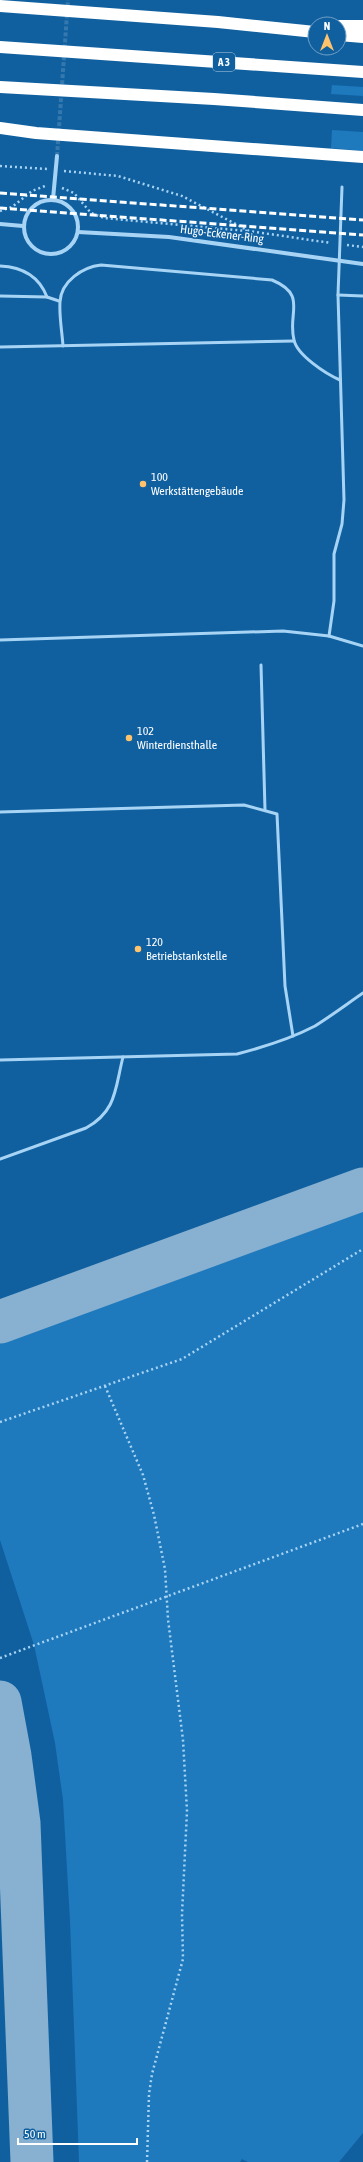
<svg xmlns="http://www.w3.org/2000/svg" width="363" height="2162" font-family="'Asap Condensed',sans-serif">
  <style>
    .green { fill: #1e79bd }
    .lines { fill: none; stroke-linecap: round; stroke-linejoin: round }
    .taxiway { stroke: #88b0d0; stroke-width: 43 }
    .street-tunnel { stroke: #3478ae; stroke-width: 4; stroke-dasharray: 4 2; stroke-linecap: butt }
    .path { stroke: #a7d4f5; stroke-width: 2.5; stroke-dasharray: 2 3; stroke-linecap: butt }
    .lane { stroke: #a7d4f5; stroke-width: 3 }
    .street { stroke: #a7d4f5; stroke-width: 4 }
    .highway { stroke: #fff; stroke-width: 12 }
    .rail { stroke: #fff; stroke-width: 3; stroke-dasharray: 7 3; stroke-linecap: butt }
    .poi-dot { fill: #ffc36c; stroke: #1060a0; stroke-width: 1.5 }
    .labels { text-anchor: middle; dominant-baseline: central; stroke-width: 3; stroke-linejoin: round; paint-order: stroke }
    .shield { fill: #1060a0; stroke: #b7cfe2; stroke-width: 1 }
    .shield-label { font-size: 11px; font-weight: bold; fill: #fff }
    .street-label { font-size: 12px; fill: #fff; stroke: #1060a0 }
    .poi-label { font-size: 12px; fill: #fff; stroke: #1060a0; text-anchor: start }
  </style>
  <rect width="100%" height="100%" fill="#1060a0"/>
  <g class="green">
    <path d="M332,85L363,87V96L331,94Z"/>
    <path d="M332,130L363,132V151L331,148Z"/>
    <path d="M363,1208V2133L339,2162H248L242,2159L240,2162H79L70,1921L63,1800L55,1743L34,1645L0,1540V1341Z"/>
  </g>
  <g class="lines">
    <g class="taxiway">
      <path d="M0,1322L363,1189"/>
      <path d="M0,1702L10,1756L19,1823L32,2162"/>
    </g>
    <path class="street-tunnel" d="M57,156L68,0"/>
    <g class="path">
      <path d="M0,166L47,169"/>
      <path d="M64,171L118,176L182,196L249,231L331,243"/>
      <path d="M62,188L74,193L91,213L104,218L247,231"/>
      <path d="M0,211L12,207L32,191L45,186"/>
      <path d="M347,245L363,247"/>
      <path d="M105,1386L143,1475L154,1515L165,1569L168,1619L183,1740L187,1811L182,1914L183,1959L152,2074L149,2094L147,2162"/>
      <path d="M0,1422L182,1359L363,1249"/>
      <path d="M0,1658L363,1524"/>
    </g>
    <g class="lane">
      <path d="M0,266C22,267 39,276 47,297"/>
      <path d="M338,295L363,296"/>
      <path d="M0,296L47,297L59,301"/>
      <path d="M63,346C62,331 59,316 60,302C61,281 83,267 101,265L272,280C308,295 287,313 294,340C297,355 326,374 340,380"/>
      <path d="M0,347L294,341"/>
      <path d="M329,636L334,601V554L342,524L344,500L338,295L342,187"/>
      <path d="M0,640L283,631L329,636L363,646"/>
      <path d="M261,665L265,810"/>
      <path d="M0,812L244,805L277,814L285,986L293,1036"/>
      <path d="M0,1060L237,1054C264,1047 290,1039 315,1026C331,1016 347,1004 363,993"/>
      <path d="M0,1159L86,1128C117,1111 115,1088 123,1057"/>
    </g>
    <g class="street">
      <path d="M53,199L57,156"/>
      <circle cx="51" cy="227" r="27"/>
      <path d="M0,224L23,226"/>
      <path d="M78,232L169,237L363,264"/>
    </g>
    <g class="highway">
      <path d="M0,6L218,22L315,32"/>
      <path d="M339,26H363"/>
      <path d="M339,35L363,37"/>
      <path d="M0,47L363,72"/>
      <path d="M0,87L214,99L363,110"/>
      <path d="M0,128L36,133L363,157"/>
    </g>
    <g class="rail">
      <path d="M0,193L363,220"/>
      <path d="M0,208L363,235"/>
    </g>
  </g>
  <g class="poi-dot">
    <circle cx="143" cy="484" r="4"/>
    <circle cx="129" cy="738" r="4"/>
    <circle cx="138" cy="949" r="4"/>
  </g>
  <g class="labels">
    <rect class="shield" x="213" y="53" width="22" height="18" rx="3"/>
    <g class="shield-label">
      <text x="224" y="62">A 3</text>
    </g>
    <g class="street-label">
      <text transform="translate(222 234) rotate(7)">Hugo-Eckener-Ring</text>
    </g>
    <g class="poi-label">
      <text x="151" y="477">100<tspan x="151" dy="14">Werkstättengebäude</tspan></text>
      <text x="137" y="731">102<tspan x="137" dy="14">Winterdiensthalle</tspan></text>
      <text x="146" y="942">120<tspan x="146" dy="14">Betriebstankstelle</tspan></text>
    </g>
  </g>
  <g transform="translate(327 36)"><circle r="19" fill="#1060a0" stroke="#70a0c6"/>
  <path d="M0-3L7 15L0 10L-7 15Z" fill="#ffc36c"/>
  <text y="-6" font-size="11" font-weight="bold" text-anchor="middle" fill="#ffffff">N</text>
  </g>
  <path d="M18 2138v6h119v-6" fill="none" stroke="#ffffff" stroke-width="2"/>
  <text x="24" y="2138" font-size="12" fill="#ffffff" stroke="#1060a0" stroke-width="3" paint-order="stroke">50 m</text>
</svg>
